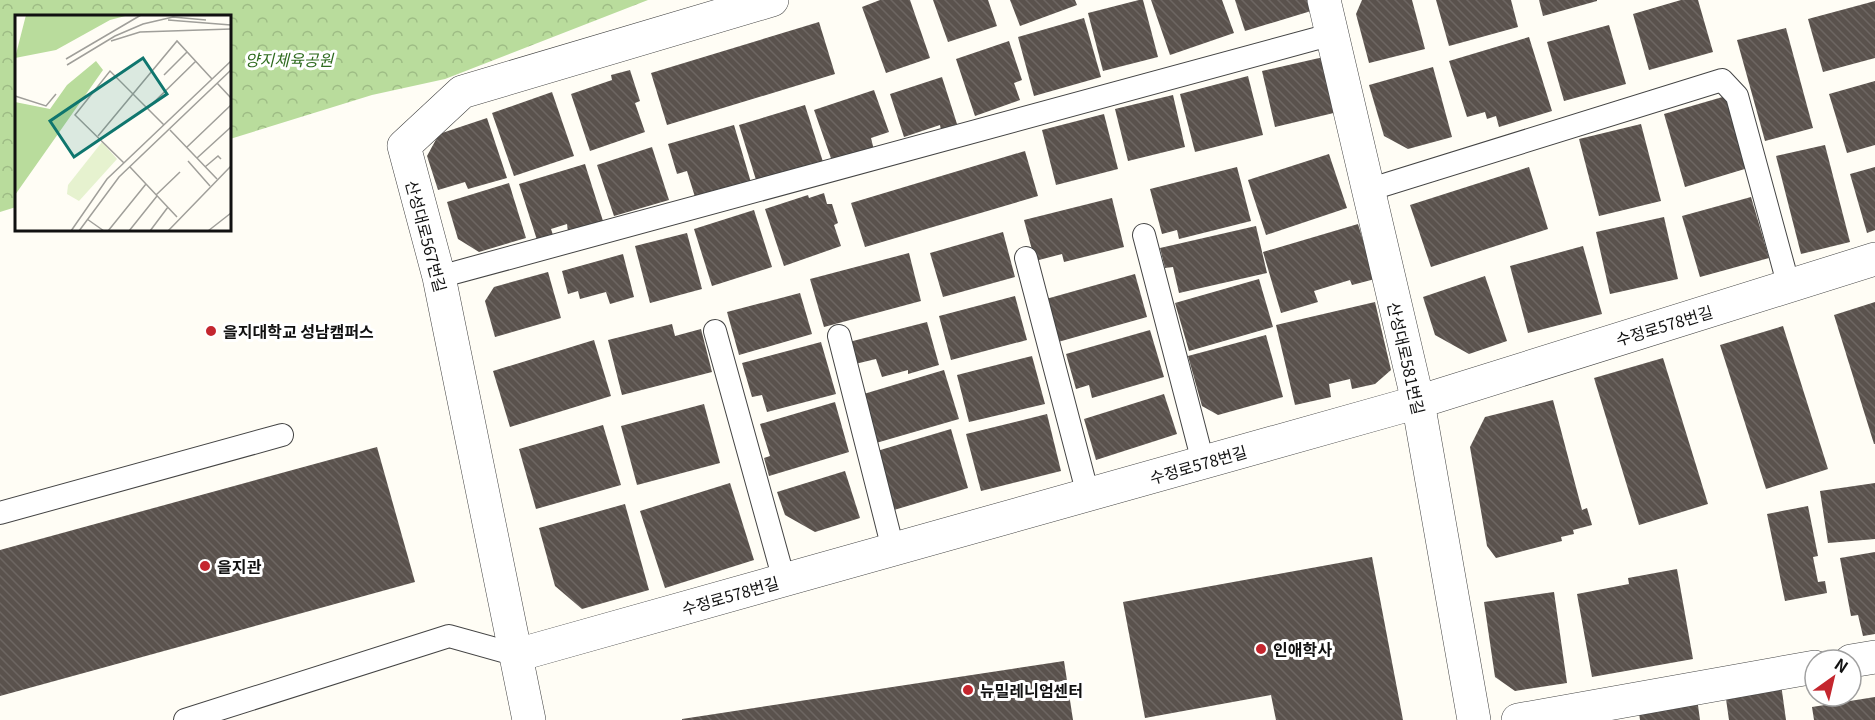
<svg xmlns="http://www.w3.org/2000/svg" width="1875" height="720" font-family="Georgia,'Noto Sans KR',serif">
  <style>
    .forest { fill: url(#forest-crowns) }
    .building { fill: url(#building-back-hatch) }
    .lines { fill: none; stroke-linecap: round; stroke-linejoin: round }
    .lane-casing { stroke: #444; stroke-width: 24 }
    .street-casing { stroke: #444; stroke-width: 34 }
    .lane { stroke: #fff; stroke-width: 22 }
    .street { stroke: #fff; stroke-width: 33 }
    .poi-dot { fill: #c4262e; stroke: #fff; stroke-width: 2 }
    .labels { text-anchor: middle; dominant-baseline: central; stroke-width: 6; stroke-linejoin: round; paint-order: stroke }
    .park-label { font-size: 16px; font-style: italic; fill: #2f6b1f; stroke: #fff }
    .street-label { font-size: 16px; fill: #111; stroke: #fff }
    .poi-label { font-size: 16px; font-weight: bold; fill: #111; stroke: #fff; text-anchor: start }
    .inset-road { fill: none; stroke: #a09f9a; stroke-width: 1.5 }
    .view { fill: #0f766e; fill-opacity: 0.15; stroke: #0f766e; stroke-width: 3 }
    .inset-edge { fill: none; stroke: #111; stroke-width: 3 }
  </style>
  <defs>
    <pattern id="forest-crowns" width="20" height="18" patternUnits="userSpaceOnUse" patternTransform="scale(1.5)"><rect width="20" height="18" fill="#b9dc9c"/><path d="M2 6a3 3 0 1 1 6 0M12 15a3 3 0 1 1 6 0" fill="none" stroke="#9ebc85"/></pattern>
    <pattern id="building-back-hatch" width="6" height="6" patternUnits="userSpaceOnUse" patternTransform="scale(1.5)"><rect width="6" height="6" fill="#5a524d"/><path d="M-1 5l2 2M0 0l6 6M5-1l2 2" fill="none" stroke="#6d6662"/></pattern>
  </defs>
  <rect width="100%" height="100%" fill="#fffdf5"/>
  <path class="forest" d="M0,0H648L445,79L372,95L230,139V16H16V207L0,212Z"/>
  <g class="building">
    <path d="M880,0H910L930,58L886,73L862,7Z"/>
    <path d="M933,0H988L997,26L948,42Z"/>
    <path d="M1010,0H1075L1077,5L1020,26Z"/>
    <path d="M1139,0H1143L1158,57L1103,71L1088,13Z"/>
    <path d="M1151,0H1222L1234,33L1170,55Z"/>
    <path d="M1235,0H1307L1311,11L1245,31Z"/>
    <path d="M1362,0H1412L1425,49L1369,63L1356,14Z"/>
    <path d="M1436,0H1511L1518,27L1449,46Z"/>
    <path d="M1539,0H1597V1L1543,16Z"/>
    <path d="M1681,0H1698L1713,52L1649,70L1633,14Z"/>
    <path d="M1875,1V58L1823,72L1808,19Z"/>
    <path d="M1084,18L1101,77L1034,96L1018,37Z"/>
    <path d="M819,22L835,74L667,125L651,73Z"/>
    <path d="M1609,25L1626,84L1564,101L1547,42Z"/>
    <path d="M1786,28L1813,128L1765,141L1737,40Z"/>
    <path d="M1529,37L1552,111L1499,127L1496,116L1487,119L1485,112L1467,117L1449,61Z"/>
    <path d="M1009,41L1022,80L1014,83L1020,100L975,116L956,59Z"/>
    <path d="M1328,56L1342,111L1275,127L1262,71Z"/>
    <path d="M1433,67L1452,137L1408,149L1384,136L1369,85Z"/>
    <path d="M630,70L640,101L635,103L645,132L590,151L571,94L612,80L611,75Z"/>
    <path d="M1248,76L1263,135L1195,152L1180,94Z"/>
    <path d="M942,77L957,124L941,130L940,125L904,137L890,94Z"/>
    <path d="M1875,81V145L1847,153L1829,94Z"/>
    <path d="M874,90L889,132L871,138L874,150L833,164L814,110Z"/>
    <path d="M552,92L574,156L514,176L492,113Z"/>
    <path d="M1173,95L1185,147L1128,161L1115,109Z"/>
    <path d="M1726,96L1748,168L1685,187L1664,114Z"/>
    <path d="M805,105L823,162L757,183L739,125Z"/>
    <path d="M1104,114L1118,169L1056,185L1042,130Z"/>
    <path d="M487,118L507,178L468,189L465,182L438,190L427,156L439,134Z"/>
    <path d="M1641,124L1661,201L1599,216L1579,139Z"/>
    <path d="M734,125L752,186L695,197L687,171L677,174L668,144Z"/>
    <path d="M1825,145L1850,242L1801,254L1776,156Z"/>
    <path d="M652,147L669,200L614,216L597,165Z"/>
    <path d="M1025,151L1038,196L865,247L851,203Z"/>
    <path d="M1329,154L1347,208L1266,235L1248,180Z"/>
    <path d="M585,164L603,221L568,232L567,224L551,229L554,238L538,243L519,184Z"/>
    <path d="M1237,167L1251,221L1179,239L1177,230L1162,234L1150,189Z"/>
    <path d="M1529,167L1548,229L1431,267L1410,205Z"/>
    <path d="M1875,167V230L1867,233L1850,174Z"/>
    <path d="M509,183L526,238L479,252L458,239L447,202Z"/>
    <path d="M824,193L827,204H832L838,223L834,225L841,246L784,266L765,209L808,195L809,198Z"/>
    <path d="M1751,197L1769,258L1700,277L1682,216Z"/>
    <path d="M1112,198L1124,247L1064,262L1062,254L1035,261L1024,220Z"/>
    <path d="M754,210L772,267L712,286L694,229Z"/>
    <path d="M1664,217L1678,279L1610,294L1596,232Z"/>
    <path d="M1358,224L1375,279L1352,285L1350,280L1314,291L1318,302L1281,313L1263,252Z"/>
    <path d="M1256,226L1267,273L1179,293L1173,267L1165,268L1160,248Z"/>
    <path d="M1003,232L1015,277L943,297L930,253Z"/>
    <path d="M687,233L702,289L650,303L635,246Z"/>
    <path d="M1583,246L1602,314L1528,333L1510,266Z"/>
    <path d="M909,253L921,301L824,327L810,279Z"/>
    <path d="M623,254L634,297L610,304L606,292L580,299L578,291L568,294L562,271Z"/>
    <path d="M548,272L561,318L495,337L485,301L494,287Z"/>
    <path d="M1135,274L1147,317L1058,342L1046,299Z"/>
    <path d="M1485,276L1507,341L1469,354L1435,335L1423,297Z"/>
    <path d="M1259,279L1273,327L1189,351L1175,303Z"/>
    <path d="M800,293L812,334L739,355L727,312Z"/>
    <path d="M1015,296L1027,340L951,360L939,316Z"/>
    <path d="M1375,302L1391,370L1375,384L1352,389L1350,379L1329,384L1331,397L1295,405L1276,325Z"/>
    <path d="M1875,302V444H1874L1834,315Z"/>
    <path d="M927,322L939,365L908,374V370L882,377L876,359L855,364L849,342Z"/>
    <path d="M672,324L675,336L701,329L712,372L622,395L608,340Z"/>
    <path d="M1783,326L1828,469L1766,489L1720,345Z"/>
    <path d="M1150,330L1164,377L1092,398L1089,385L1076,389L1066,354Z"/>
    <path d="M1266,335L1283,397L1218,415L1202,406L1188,356Z"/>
    <path d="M594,340L611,396L510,427L493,371Z"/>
    <path d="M821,342L836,394L767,412L762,395L752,397L742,363Z"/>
    <path d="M1032,356L1045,404L969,422L957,375Z"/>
    <path d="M1663,358L1708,504L1639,525L1594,378Z"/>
    <path d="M944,370L959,419L876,443L857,396Z"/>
    <path d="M1164,394L1177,434L1096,460L1084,419Z"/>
    <path d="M1553,400L1582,510L1587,508L1592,525L1573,530L1574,534L1561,537L1562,541L1496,558L1487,546L1470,447L1485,417Z"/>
    <path d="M835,402L849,452L769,476L764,458L770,456L760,424Z"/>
    <path d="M704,404L720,463L637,485L621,426Z"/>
    <path d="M1047,414L1061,471L981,491L966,434Z"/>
    <path d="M603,425L621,485L536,509L519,449Z"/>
    <path d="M951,429L968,488L894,510L877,451Z"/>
    <path d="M377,447L415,582L0,696V550Z"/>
    <path d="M845,471L860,518L815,532L785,515L777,492Z"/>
    <path d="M730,483L754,560L665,588L640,511Z"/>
    <path d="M1875,483V539L1828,543L1820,491Z"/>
    <path d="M625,504L649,590L582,609L555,586L539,528Z"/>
    <path d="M1808,506L1818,556L1813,557L1818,582L1825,581L1827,593L1785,601L1767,514Z"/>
    <path d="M1875,552V634L1863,636L1858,615L1851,616L1840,558Z"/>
    <path d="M1372,557L1403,720H1276L1271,695L1145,718L1123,602Z"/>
    <path d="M1677,569L1693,659L1592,677L1577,594L1629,584L1628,578Z"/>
    <path d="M1554,592L1567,683L1515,691L1495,677L1484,602Z"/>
    <path d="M1064,661L1073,720H682V719Z"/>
    <path d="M1781,684L1786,720H1729L1726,699Z"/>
    <path d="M1875,697V720H1814L1812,707Z"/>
    <path d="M1697,698L1700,720H1640L1638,706Z"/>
  </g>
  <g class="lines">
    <g class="lane-casing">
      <g id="lane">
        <path d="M1368,190L1722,80L1737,96L1789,287"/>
        <path d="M1144,235L1203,462"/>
        <path d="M1026,258L1088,495"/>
        <path d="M439,277L1333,34"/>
        <path d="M715,331L784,580"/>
        <path d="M839,336L893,549"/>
        <path d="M0,513L282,435"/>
        <path d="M185,720L449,636L517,655"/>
      </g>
    </g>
    <g class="street-casing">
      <g id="street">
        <path d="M1324,0L1418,402L1474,720"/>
        <path d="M517,655L1418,402L1875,259"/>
        <path d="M1851,661L1875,657"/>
        <path d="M529,720L439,277L404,146L462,92L772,0"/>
        <path d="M1518,720L1815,667"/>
      </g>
    </g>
    <use href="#lane" class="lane"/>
    <use href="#street" class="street"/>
  </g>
  <g class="poi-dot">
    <circle cx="211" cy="331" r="6"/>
    <circle cx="205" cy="566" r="6"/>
    <circle cx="1261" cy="649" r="6"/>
    <circle cx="968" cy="690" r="6"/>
  </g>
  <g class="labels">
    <g class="park-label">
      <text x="289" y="59">양지체육공원</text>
    </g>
    <g class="street-label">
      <text transform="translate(427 236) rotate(75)">산성대로567번길</text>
      <text transform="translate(1664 325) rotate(-17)">수정로578번길</text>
      <text transform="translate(1407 358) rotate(77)">산성대로581번길</text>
      <text transform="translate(1198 464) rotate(-16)">수정로578번길</text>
      <text transform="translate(730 595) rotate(-16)">수정로578번길</text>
    </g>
    <g class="poi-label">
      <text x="223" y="331">을지대학교 성남캠퍼스</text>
      <text x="217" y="566">을지관</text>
      <text x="1273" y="649">인애학사</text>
      <text x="980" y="690">뉴밀레니엄센터</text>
    </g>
  </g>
  <g transform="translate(15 15)">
    <rect width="216" height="216" fill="#fffdf5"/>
    <path d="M11,0H114L95,5L41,35L0,43ZM81,46L88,55L0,180V87L35,94L52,70Z" fill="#b9dc9c"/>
    <path d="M87,127L102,144L64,186L52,179L53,170Z" fill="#e6f2cf"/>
    <path class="inset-road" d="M153,5L216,10M96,26L125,17L216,14M51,44L126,0M52,50L100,21L128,9L158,2L191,5M149,60L172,37M202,68L216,83M0,81L31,91L41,79M133,93L181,46M155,115L202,164M83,121L162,26L197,64M172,132L216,90M182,143L216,112M173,146L195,171M109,148L60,100L95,56L149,110M115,152L162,202M190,152L203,141L206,144M141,180L165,157M72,204L89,216M56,216L92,164L216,46M64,216L104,162L216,55M93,216L131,169M114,216L142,181M135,216L153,192M153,216L216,151M193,216L216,198"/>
    <path class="view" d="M128,43L152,79L59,142L35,106Z"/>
    <rect width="216" height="216" class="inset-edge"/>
  </g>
  <g transform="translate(1833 678) rotate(34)"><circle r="28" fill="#ffffff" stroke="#a0a0a0" stroke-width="1.5"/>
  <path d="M0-4.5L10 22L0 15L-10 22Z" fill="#c4262e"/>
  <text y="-9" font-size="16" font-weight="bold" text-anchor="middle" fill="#111111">N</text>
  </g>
</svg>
